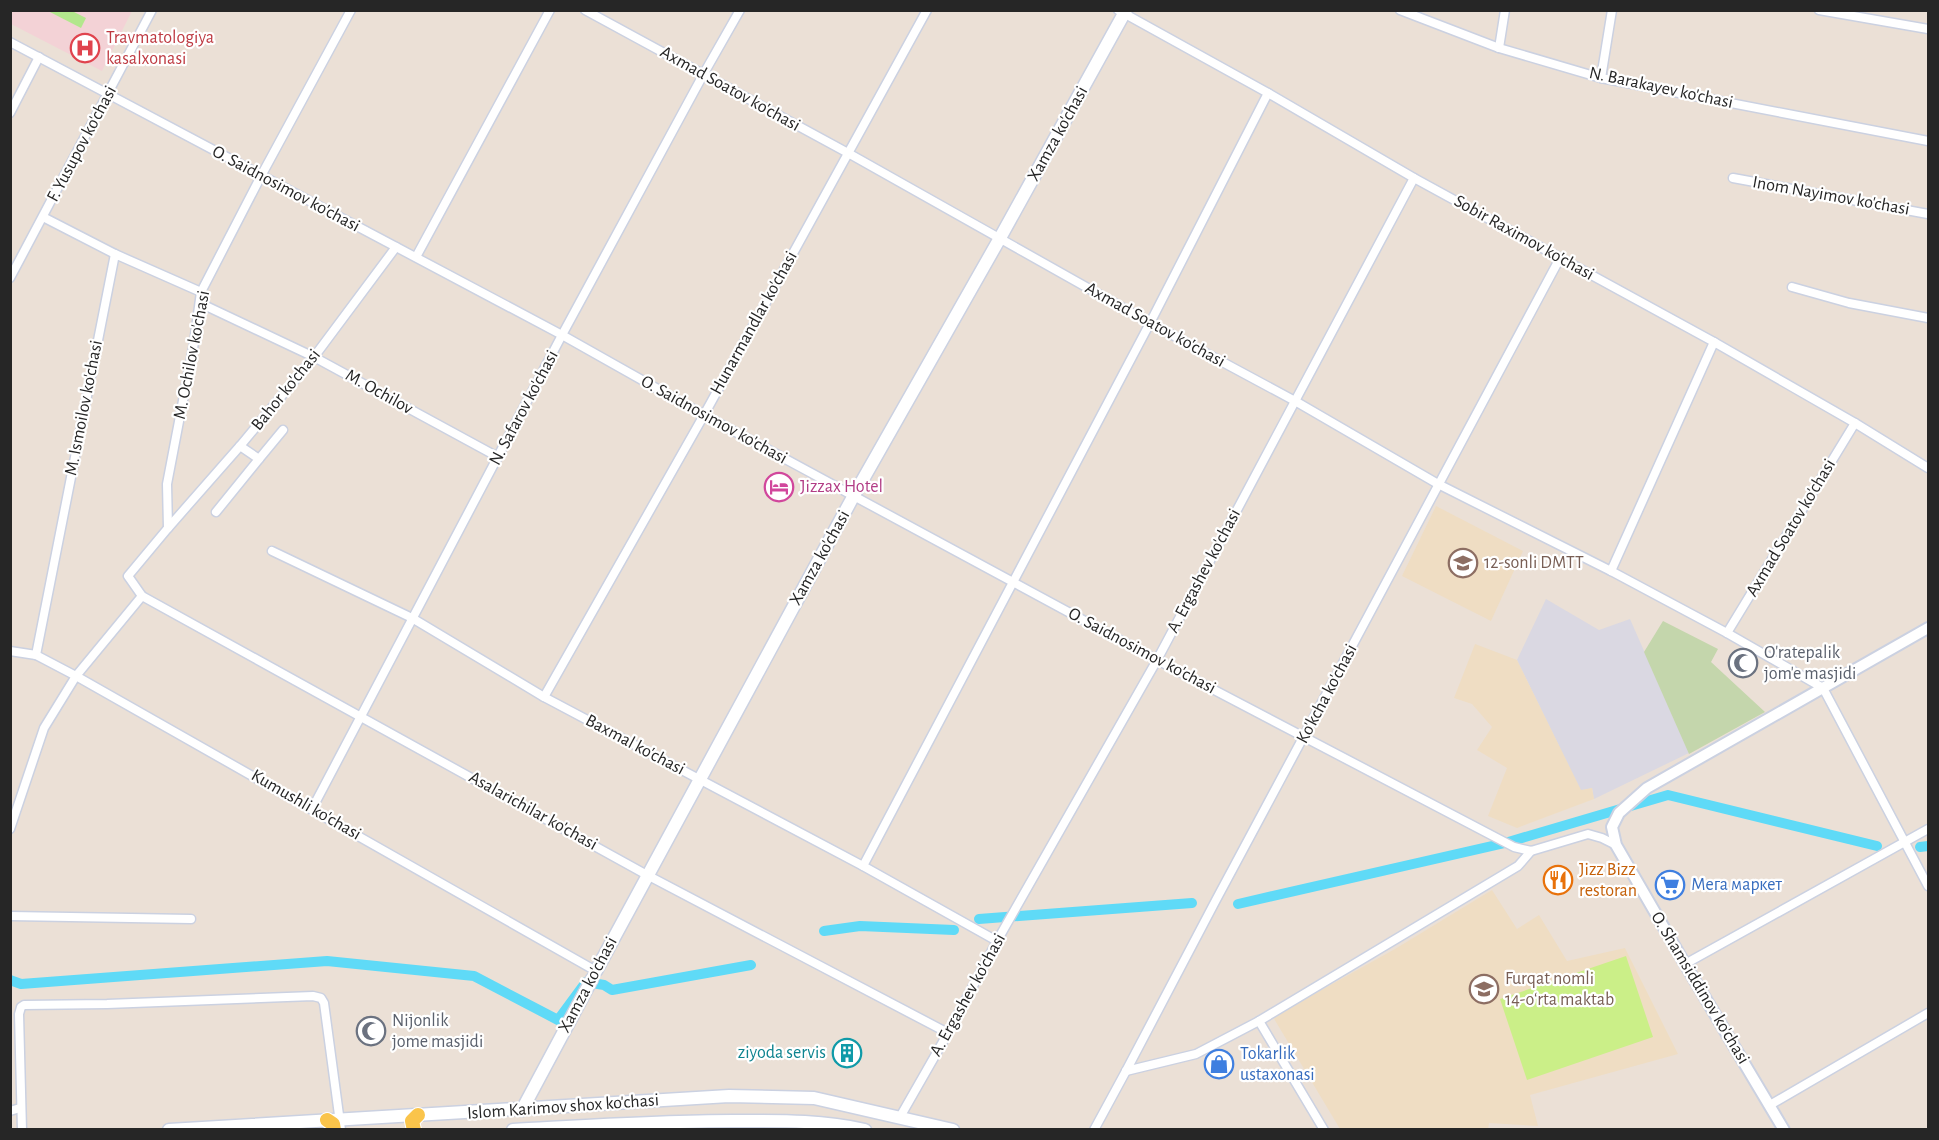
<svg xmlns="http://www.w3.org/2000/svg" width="1939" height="1140" font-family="'Alegreya Sans',sans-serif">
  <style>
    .industrial { fill: #dad8e2 }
    .education { fill: #efddc3 }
    .medical { fill: #f3d2d6 }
    .green { fill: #b3e78d }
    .cemetery { fill: #c4d6ac }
    .pitch { fill: #cbef88 }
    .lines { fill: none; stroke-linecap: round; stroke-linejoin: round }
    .canal { stroke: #5fdaf7; stroke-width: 10 }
    .minor-casing { stroke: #cbd1e1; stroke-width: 11 }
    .tertiary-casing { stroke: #cbd1e1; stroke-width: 14 }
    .secondary-casing { stroke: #cbd1e1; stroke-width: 15 }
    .primary-casing { stroke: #fff; stroke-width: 16 }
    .minor { stroke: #fff; stroke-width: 8 }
    .tertiary { stroke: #fff; stroke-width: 10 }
    .secondary { stroke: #fff; stroke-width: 12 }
    .primary { stroke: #fac44b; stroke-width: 14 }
    .labels { text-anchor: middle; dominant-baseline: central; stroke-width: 4.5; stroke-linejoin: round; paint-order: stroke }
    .health-label { font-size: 18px; fill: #be3a42; stroke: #fff; text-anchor: start }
    .street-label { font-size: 18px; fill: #262626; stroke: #fff }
    .hotel-label { font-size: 18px; fill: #b23c85; stroke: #fff; text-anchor: start }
    .education-label { font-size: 18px; fill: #785e54; stroke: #fff; text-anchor: start }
    .worship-label { font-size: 18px; fill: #5b616d; stroke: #fff; text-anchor: start }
    .food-label { font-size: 18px; fill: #c56008; stroke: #fff; text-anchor: start }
    .shop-label { font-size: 18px; fill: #366cbe; stroke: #fff; text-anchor: start }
    .culture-label { font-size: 18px; fill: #0d838f; stroke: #fff; text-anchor: end }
  </style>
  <rect width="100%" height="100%" fill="#ebe0d6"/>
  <path class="industrial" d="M1546,599L1599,630L1630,619L1689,753L1594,799L1592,788L1581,791L1517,660Z"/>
  <g class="education">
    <path d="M1436,506L1523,551L1491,621L1402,576Z"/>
    <path d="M1475,644L1517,660L1581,790L1592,788L1594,799L1517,828L1488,816L1507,768L1477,750L1492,727L1472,704L1454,698Z"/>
    <path d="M1492,890L1517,929L1539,915L1567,961L1625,948L1678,1054L1530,1095L1538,1126L1489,1123L1488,1130L1340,1129L1273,1017L1395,949Z"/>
  </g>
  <path class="medical" d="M10,11H132L102,71L11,24Z"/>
  <path class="green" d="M48,11H72L86,18L81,28Z"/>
  <path class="cemetery" d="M1663,621L1718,649L1711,662L1765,712L1689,754L1644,652Z"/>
  <path class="pitch" d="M1626,956L1653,1037L1527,1080L1500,999Z"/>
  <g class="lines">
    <g class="canal">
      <path d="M1920,847L1928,846"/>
      <path d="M1238,904L1505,843L1668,795L1877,846"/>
      <path d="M979,919L1192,903"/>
      <path d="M824,931L860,926L954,930"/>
      <path d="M10,980L21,984L327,961L474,976L558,1020L586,982L604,985L612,990L751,965"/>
    </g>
    <g class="minor-casing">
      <g id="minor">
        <path d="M351,10L261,176L201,292L194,343L167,484L168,528L128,576L142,596L647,875L948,1033"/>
        <path d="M585,10L848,153L1150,323L1295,401L1438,484L1611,571L1727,633L1823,688L1928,886"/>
        <path d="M1118,10L1268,93L1414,178L1714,342L1855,423L1928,468"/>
        <path d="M1400,10L1499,48L1601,78L1928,141"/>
        <path d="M1819,10L1928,29"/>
        <path d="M10,42L562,335L704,415L1157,660L1514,847L1531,851L1588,834L1602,838L1616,845"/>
        <path d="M1499,48L1505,10"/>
        <path d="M1601,78L1612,10"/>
        <path d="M10,113L39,57"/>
        <path d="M1733,178L1928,214"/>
        <path d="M43,217L115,254"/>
        <path d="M416,257L550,10"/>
        <path d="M10,278L152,10"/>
        <path d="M1792,287L1849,303L1928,318"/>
        <path d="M259,459L283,430"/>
        <path d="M216,512L259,459L240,446"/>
        <path d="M168,528L240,446L314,357L396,247"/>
        <path d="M272,551L412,618L544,697L863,866L997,941"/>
        <path d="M1611,571L1714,342"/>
        <path d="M1727,633L1855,423"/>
        <path d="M10,651L36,655L76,676L596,971"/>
        <path d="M36,655L115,254L201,292L206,306L314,357L498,457"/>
        <path d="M544,697L704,415L927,10"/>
        <path d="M312,809L562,335L703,75L740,10"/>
        <path d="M10,829L44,728L76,676L142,596"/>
        <path d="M863,866L1150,323L1268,93"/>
        <path d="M10,916L191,919"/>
        <path d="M1685,964L1928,829"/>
        <path d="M1259,1021L1324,1130"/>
        <path d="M1126,1071L1196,1054L1259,1021L1518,866L1531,851"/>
        <path d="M1770,1105L1928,1013"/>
        <path d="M10,1111L20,1108"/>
        <path d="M900,1117L948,1033L997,941L1157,660L1414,178"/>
        <path d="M22,1130L19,1014L21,1007L24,1005L107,1004L313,996L321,998L324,1003L341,1130"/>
        <path d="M1094,1130L1126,1071L1216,900L1560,258"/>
      </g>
    </g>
    <g class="tertiary-casing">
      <path id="tertiary" d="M1784,1130L1685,964L1616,845L1612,827L1619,813L1647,788L1928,628"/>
    </g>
    <g class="secondary-casing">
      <g id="secondary">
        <path d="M596,971L853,497L1000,238L1126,10"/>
        <path d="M522,1110L592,979"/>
        <path d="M169,1130L729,1096L814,1098L953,1130"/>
        <path d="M513,1130C587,1126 660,1121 733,1121C779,1121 820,1120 865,1130"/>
      </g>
    </g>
    <g class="primary-casing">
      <g id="primary">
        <path d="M327,1120L333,1124L334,1130"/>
        <path d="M414,1130L412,1121L418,1115"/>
      </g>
    </g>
    <use href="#minor" class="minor"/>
    <use href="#tertiary" class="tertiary"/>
    <use href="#secondary" class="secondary"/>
    <use href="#primary" class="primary"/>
  </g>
  <defs>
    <g id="hospital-ring" transform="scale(1.5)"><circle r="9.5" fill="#fff" stroke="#e0444e" stroke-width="1.5"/><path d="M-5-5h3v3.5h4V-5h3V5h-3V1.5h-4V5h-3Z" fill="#e0444e"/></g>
    <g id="hotel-ring" transform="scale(1.5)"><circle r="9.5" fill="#fff" stroke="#d1479c" stroke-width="1.5"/><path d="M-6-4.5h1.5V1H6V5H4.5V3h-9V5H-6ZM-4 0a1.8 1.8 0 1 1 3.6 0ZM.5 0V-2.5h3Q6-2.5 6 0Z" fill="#d1479c"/></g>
    <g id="school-ring" transform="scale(1.5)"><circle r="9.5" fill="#fff" stroke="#8d6e63" stroke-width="1.5"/><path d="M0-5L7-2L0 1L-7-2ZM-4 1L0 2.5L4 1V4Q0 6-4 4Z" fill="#8d6e63"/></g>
    <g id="mosque-ring" transform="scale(1.5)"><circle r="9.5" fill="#fff" stroke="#6b7280" stroke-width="1.5"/><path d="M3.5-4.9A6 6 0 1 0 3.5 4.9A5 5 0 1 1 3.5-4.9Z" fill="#6b7280"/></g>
    <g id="restaurant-ring" transform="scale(1.5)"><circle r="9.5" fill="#fff" stroke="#e8710a" stroke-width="1.5"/><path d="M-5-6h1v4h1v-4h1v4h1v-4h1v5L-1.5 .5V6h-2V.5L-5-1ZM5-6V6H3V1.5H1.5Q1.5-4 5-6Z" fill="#e8710a"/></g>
    <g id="supermarket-ring" transform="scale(1.5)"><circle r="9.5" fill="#fff" stroke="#3f7fe0" stroke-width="1.5"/><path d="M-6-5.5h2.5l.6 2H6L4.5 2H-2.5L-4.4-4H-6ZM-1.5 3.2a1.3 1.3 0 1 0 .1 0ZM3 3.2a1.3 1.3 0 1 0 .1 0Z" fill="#3f7fe0"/></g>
    <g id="building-ring" transform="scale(1.5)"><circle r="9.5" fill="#fff" stroke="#0f9aa8" stroke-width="1.5"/><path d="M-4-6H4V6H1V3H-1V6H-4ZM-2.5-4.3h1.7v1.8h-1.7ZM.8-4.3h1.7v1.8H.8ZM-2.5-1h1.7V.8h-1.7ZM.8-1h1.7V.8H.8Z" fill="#0f9aa8"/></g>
    <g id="shop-ring" transform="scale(1.5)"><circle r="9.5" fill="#fff" stroke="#3f7fe0" stroke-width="1.5"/><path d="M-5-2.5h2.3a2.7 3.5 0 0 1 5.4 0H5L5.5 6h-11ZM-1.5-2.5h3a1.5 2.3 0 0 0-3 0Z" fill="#3f7fe0"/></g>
  </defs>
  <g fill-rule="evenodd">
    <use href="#hospital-ring" x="85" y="48"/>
    <use href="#hotel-ring" x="779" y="487"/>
    <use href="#school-ring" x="1463" y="563"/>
    <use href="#mosque-ring" x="1743" y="663"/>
    <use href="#restaurant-ring" x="1558" y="880"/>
    <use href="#supermarket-ring" x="1670" y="885"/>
    <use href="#school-ring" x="1484" y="989"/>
    <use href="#mosque-ring" x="371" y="1031"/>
    <use href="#building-ring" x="847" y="1053"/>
    <use href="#shop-ring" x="1219" y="1064"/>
  </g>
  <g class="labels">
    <g class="health-label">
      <text x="106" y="38">Travmatologiya<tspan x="106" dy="21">kasalxonasi</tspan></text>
    </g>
    <g class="street-label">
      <text transform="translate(1661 88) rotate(12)">N. Barakayev ko'chasi</text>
      <text transform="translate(730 89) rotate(29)">Axmad Soatov ko'chasi</text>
      <text transform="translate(1058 134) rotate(-61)">Xamza ko'chasi</text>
      <text transform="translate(82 144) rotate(-62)">F. Yusupov ko'chasi</text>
      <text transform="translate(286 189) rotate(28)">O. Saidnosimov ko'chasi</text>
      <text transform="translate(1831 196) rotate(10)">Inom Nayimov ko'chasi</text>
      <text transform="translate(1524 238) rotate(29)">Sobir Raximov ko'chasi</text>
      <text transform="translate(754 323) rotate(-61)">Hunarmandlar ko'chasi</text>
      <text transform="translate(1155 325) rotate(29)">Axmad Soatov ko'chasi</text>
      <text transform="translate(192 355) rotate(-79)">M. Ochilov ko'chasi</text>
      <text transform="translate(286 390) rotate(-51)">Bahor ko'chasi</text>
      <text transform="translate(379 392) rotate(29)">M. Ochilov</text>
      <text transform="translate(84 408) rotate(-79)">M. Ismoilov ko'chasi</text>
      <text transform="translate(524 408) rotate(-62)">N. Safarov ko'chasi</text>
      <text transform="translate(714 420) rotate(29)">O. Saidnosimov ko'chasi</text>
      <text transform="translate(1791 528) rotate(-59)">Axmad Soatov ko'chasi</text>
      <text transform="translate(820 558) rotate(-61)">Xamza ko'chasi</text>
      <text transform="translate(1204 571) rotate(-62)">A. Ergashev ko'chasi</text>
      <text transform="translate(1142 651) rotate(28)">O. Saidnosimov ko'chasi</text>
      <text transform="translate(1327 694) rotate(-62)">Ko'kcha ko'chasi</text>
      <text transform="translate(635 745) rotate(28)">Baxmal ko'chasi</text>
      <text transform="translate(306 805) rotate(30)">Kumushli ko'chasi</text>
      <text transform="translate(533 811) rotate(29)">Asalarichilar ko'chasi</text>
      <text transform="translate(588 985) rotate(-62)">Xamza ko'chasi</text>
      <text transform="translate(1700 988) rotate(59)">O. Shamsiddinov ko'chasi</text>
      <text transform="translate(968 995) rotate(-61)">A. Ergashev ko'chasi</text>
      <text transform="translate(563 1107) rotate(-4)">Islom Karimov shox ko'chasi</text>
    </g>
    <g class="hotel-label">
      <text x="800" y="487">Jizzax Hotel</text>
    </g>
    <g class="education-label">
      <text x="1484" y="563">12-sonli DMTT</text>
      <text x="1505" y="979">Furqat nomli<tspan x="1505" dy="21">14-oʻrta maktab</tspan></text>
    </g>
    <g class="worship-label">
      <text x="1764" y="653">O'ratepalik<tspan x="1764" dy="21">jom'e masjidi</tspan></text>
      <text x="392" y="1021">Nijonlik<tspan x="392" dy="21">jome masjidi</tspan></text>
    </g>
    <g class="food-label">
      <text x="1579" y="870">Jizz Bizz<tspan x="1579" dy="21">restoran</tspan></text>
    </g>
    <g class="shop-label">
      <text x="1691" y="885">Мега маркет</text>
      <text x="1240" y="1054">Tokarlik<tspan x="1240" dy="21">ustaxonasi</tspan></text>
    </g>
    <g class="culture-label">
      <text x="826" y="1053">ziyoda servis</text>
    </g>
  </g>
  <rect width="1939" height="1140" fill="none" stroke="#262626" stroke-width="24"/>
</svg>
